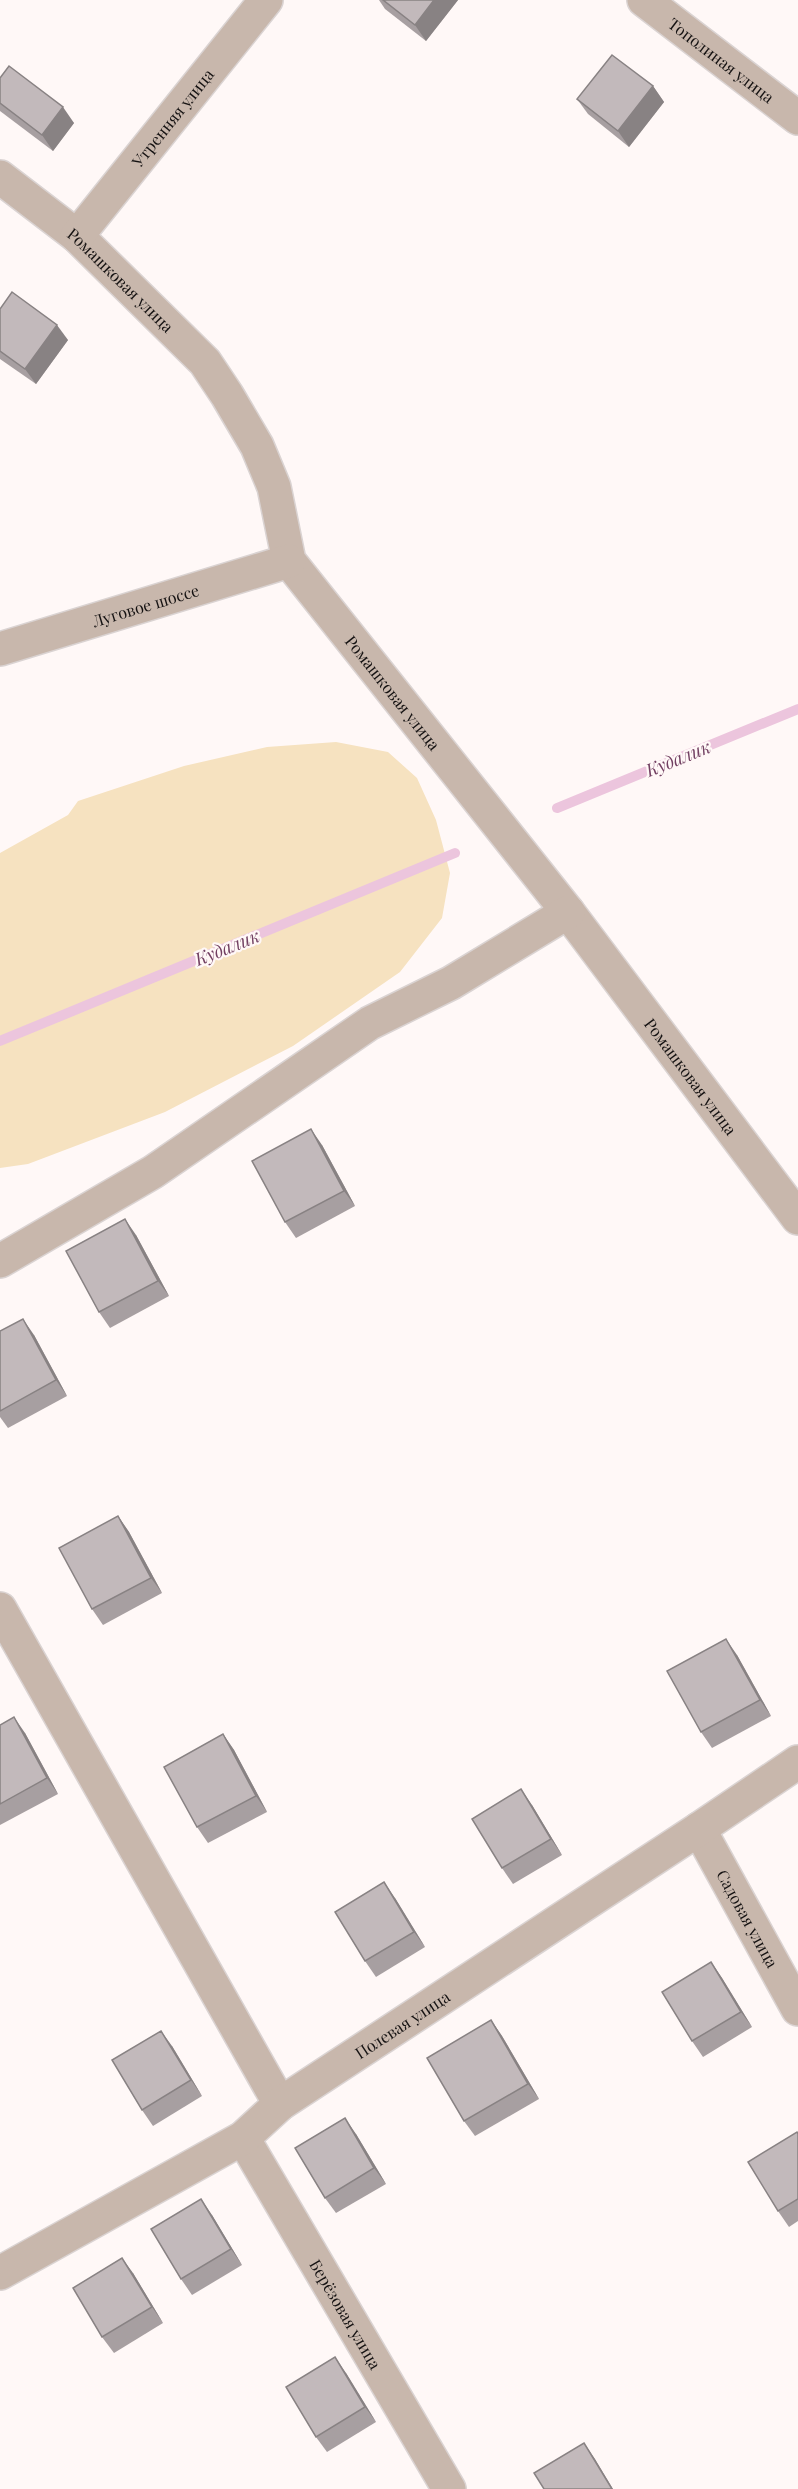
<svg xmlns="http://www.w3.org/2000/svg" width="798" height="2489" font-family="'Playfair Display',serif">
  <style>
    .green { fill: #f6e2c0 }
    .lines { fill: none; stroke-linecap: round; stroke-linejoin: round }
    .stream { stroke: #ecc5dd; stroke-width: 10 }
    .street-casing { stroke: #dad3d2; stroke-width: 36 }
    .street { stroke: #c8b7ac; stroke-width: 33 }
    .wall { fill: #a79fa1 }
    .shaded-wall { fill: #888283 }
    .building { fill: #c2b9bb; stroke: #888283; stroke-width: 1.5 }
    .labels { text-anchor: middle; dominant-baseline: central; stroke-width: 4.5; stroke-linejoin: round; paint-order: stroke }
    .street-label { font-size: 16px; fill: #151212; stroke: #fff8f7 }
    .water-label { font-size: 18px; font-style: italic; fill: #724062; stroke: #fff8f7 }
  </style>
  <rect width="100%" height="100%" fill="#fff8f7"/>
  <path class="green" d="M336,742L388,752L417,778L436,820L450,873L442,918L400,972L293,1046L165,1112L28,1164L0,1168V853L68,815L78,801L184,766L267,747Z"/>
  <g class="lines">
    <g class="stream">
      <path d="M557,808L798,709"/>
      <path d="M0,1041L455,853"/>
    </g>
    <g class="street-casing">
      <g id="street">
        <path id="s1" d="M644,0L798,118"/>
        <path id="s2" d="M0,177L77,236L205,362L227,395L257,446L274,487L289,561L568,912L798,1218"/>
        <path id="s3" d="M77,236L266,0"/>
        <path id="s4" d="M0,649L289,561"/>
        <path d="M0,1261L153,1172L370,1023L451,983L568,912"/>
        <path d="M0,1609L280,2104"/>
        <path id="s5" d="M699,1829L798,2009"/>
        <path id="s6" d="M243,2138L449,2489"/>
        <path id="s7" d="M0,2273L243,2138L280,2104L699,1829L798,1762"/>
      </g>
    </g>
    <use href="#street" class="street"/>
  </g>
  <g class="wall">
    <path d="M379,0H458L426,41L385,9Z"/>
    <path d="M0,78L74,123L53,151L0,111Z"/>
    <path d="M653,86L664,102L629,147L588,114L577,99Z"/>
    <path d="M0,309L68,340L36,384L0,359Z"/>
    <path d="M322,1145L355,1206L296,1238L285,1222Z"/>
    <path d="M136,1235L169,1296L110,1328L99,1312Z"/>
    <path d="M0,1331L34,1335L67,1396L8,1428L0,1417Z"/>
    <path d="M118,1516L129,1532L162,1593L103,1625L92,1609Z"/>
    <path d="M737,1655L771,1716L712,1748L701,1732Z"/>
    <path d="M0,1725L25,1733L58,1794L0,1825Z"/>
    <path d="M223,1734L234,1750L267,1812L208,1843L197,1827Z"/>
    <path d="M532,1805L562,1855L513,1884L502,1868Z"/>
    <path d="M395,1898L425,1947L376,1977L365,1961Z"/>
    <path d="M711,1962L722,1978L752,2027L703,2057L692,2041Z"/>
    <path d="M491,2020L502,2036L539,2099L475,2136L464,2121Z"/>
    <path d="M172,2046L202,2096L153,2126L142,2110Z"/>
    <path d="M798,2133V2221L789,2227L778,2211Z"/>
    <path d="M356,2134L386,2184L336,2213L325,2198Z"/>
    <path d="M212,2215L242,2265L192,2295L181,2279Z"/>
    <path d="M133,2273L163,2323L114,2353L102,2337Z"/>
    <path d="M346,2373L376,2422L327,2452L316,2437Z"/>
  </g>
  <g class="shaded-wall">
    <path d="M434,0H458L426,41L415,25Z"/>
    <path d="M653,86L664,102L629,147L618,131Z"/>
    <path d="M63,107L74,123L53,151L42,135Z"/>
    <path d="M57,325L68,340L36,384L25,369Z"/>
    <path d="M311,1129L322,1145L355,1206L344,1191Z"/>
    <path d="M125,1219L136,1235L169,1296L158,1281Z"/>
    <path d="M23,1319L34,1335L67,1396L56,1380Z"/>
    <path d="M118,1516L129,1532L162,1593L151,1578Z"/>
    <path d="M726,1639L737,1655L771,1716L760,1700Z"/>
    <path d="M14,1717L25,1733L58,1794L47,1778Z"/>
    <path d="M223,1734L234,1750L267,1812L256,1796Z"/>
    <path d="M521,1789L532,1805L562,1855L551,1839Z"/>
    <path d="M384,1882L395,1898L425,1947L414,1932Z"/>
    <path d="M711,1962L722,1978L752,2027L741,2012Z"/>
    <path d="M491,2020L502,2036L539,2099L528,2084Z"/>
    <path d="M161,2031L172,2046L202,2096L191,2080Z"/>
    <path d="M345,2118L356,2134L386,2184L374,2168Z"/>
    <path d="M201,2199L212,2215L242,2265L231,2249Z"/>
    <path d="M122,2258L133,2273L163,2323L152,2307Z"/>
    <path d="M335,2357L346,2373L376,2422L365,2407Z"/>
    <path d="M584,2443L595,2459L613,2489H612Z"/>
  </g>
  <g class="building">
    <path d="M383,0H434L415,25Z"/>
    <path d="M612,55L653,86L618,131L577,99Z"/>
    <path d="M9,66L63,107L42,135L0,103V78Z"/>
    <path d="M12,292L57,325L25,369L0,351V309Z"/>
    <path d="M311,1129L344,1191L285,1222L252,1161Z"/>
    <path d="M125,1219L158,1281L99,1312L66,1251Z"/>
    <path d="M23,1319L56,1380L0,1411V1331Z"/>
    <path d="M118,1516L151,1578L92,1609L59,1548Z"/>
    <path d="M726,1639L760,1700L701,1732L667,1671Z"/>
    <path d="M14,1717L47,1778L0,1804V1725Z"/>
    <path d="M223,1734L256,1796L197,1827L164,1767Z"/>
    <path d="M521,1789L551,1839L502,1868L472,1819Z"/>
    <path d="M384,1882L414,1932L365,1961L335,1912Z"/>
    <path d="M711,1962L741,2012L692,2041L662,1992Z"/>
    <path d="M491,2020L528,2084L464,2121L427,2058Z"/>
    <path d="M161,2031L191,2080L142,2110L112,2060Z"/>
    <path d="M345,2118L374,2168L325,2198L295,2148Z"/>
    <path d="M797,2132L798,2134V2199L778,2211L748,2162Z"/>
    <path d="M201,2199L231,2249L181,2279L151,2229Z"/>
    <path d="M122,2258L152,2307L102,2337L73,2288Z"/>
    <path d="M335,2357L365,2407L316,2437L286,2387Z"/>
    <path d="M584,2443L612,2489H544L534,2473Z"/>
  </g>
  <g class="labels">
    <g class="street-label">
      <text stroke="none"><textPath href="#s1" startOffset="98">Тополиная улица</textPath></text>
      <text stroke="none"><textPath href="#s3" startOffset="152">Утренняя улица</textPath></text>
      <text stroke="none"><textPath href="#s2" startOffset="159">Ромашковая улица</textPath></text>
      <text stroke="none"><textPath href="#s4" startOffset="152">Луговое шоссе</textPath></text>
      <text stroke="none"><textPath href="#s2" startOffset="663">Ромашковая улица</textPath></text>
      <text stroke="none"><textPath href="#s2" startOffset="1149">Ромашковая улица</textPath></text>
      <text stroke="none"><textPath href="#s5" startOffset="102">Садовая улица</textPath></text>
      <text stroke="none"><textPath href="#s7" startOffset="474">Полевая улица</textPath></text>
      <text stroke="none"><textPath href="#s6" startOffset="204">Берёзовая улица</textPath></text>
    </g>
    <g class="water-label">
      <text transform="translate(678 758) rotate(-22)">Кудалик</text>
      <text transform="translate(227 947) rotate(-22)">Кудалик</text>
    </g>
  </g>
</svg>
